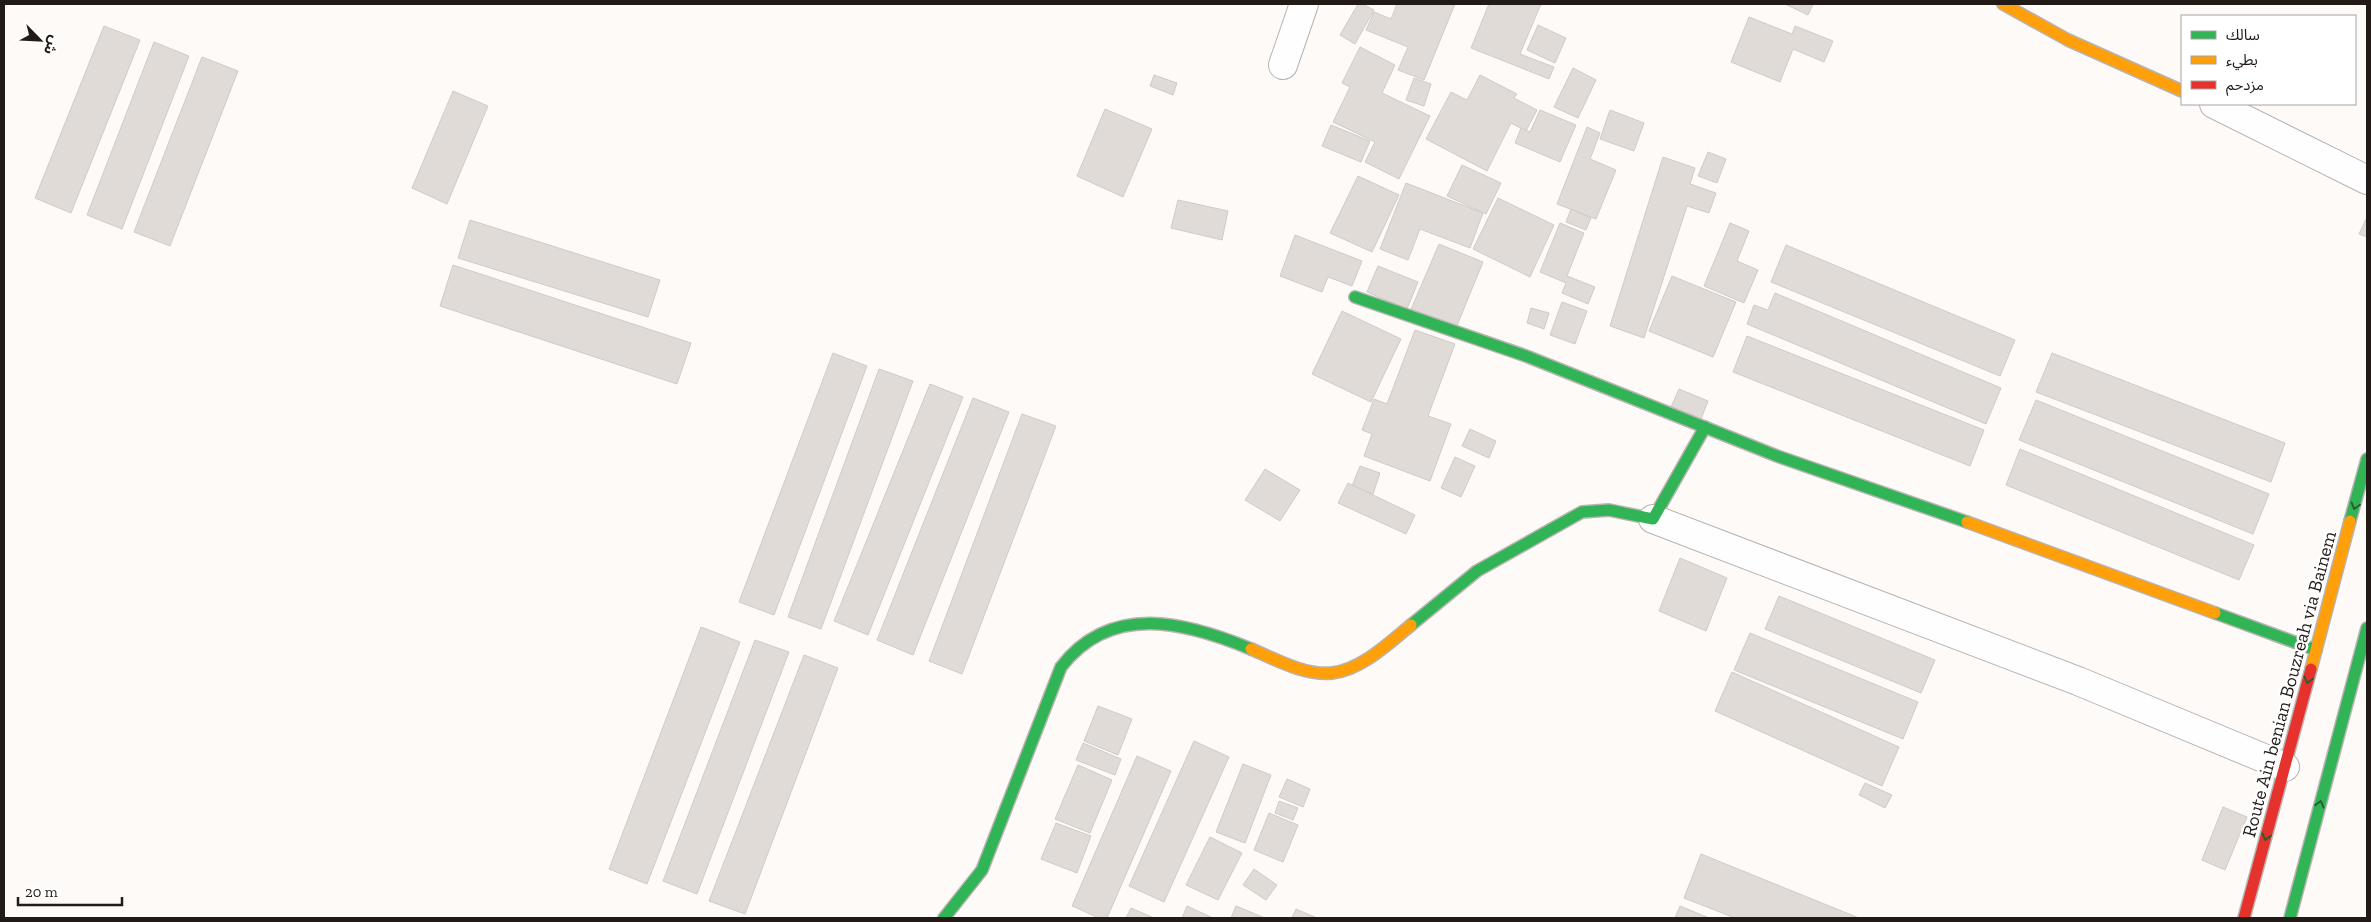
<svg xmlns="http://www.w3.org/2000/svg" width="2371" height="922" font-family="'Zilla Slab','Noto Sans Arabic',serif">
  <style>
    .building { fill: #e0dbd7; stroke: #cfcbc8 }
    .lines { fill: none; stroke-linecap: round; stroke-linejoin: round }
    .street-casing { stroke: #b8b3b0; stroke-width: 30 }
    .fast-casing { stroke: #b8b3b0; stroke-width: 14 }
    .slow-casing { stroke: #b8b3b0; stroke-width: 14 }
    .jam-casing { stroke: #b8b3b0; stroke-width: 14 }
    .street { stroke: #fffefe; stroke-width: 28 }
    .fast { stroke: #30b455; stroke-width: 11 }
    .slow { stroke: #ff9f0a; stroke-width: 11 }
    .jam { stroke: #e5322d; stroke-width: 11 }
    .oneway { stroke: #285f32 }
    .labels { text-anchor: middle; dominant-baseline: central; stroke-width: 5; stroke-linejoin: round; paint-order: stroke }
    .street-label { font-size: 19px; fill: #211a16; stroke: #fff }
  </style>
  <rect width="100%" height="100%" fill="#fdfaf8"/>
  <g class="building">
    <path d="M1358,4H1362L1374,10L1355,44L1340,35Z"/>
    <path d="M1397,4H1455L1424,80L1398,70L1408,47L1366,30L1374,12L1391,19Z"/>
    <path d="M1489,4H1541L1520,54L1554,67L1549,79L1471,48Z"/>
    <path d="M1785,4H1813L1808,15Z"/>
    <path d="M1749,17L1792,34L1795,26L1833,41L1824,62L1793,49L1780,82L1731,62Z"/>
    <path d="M1538,25L1566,38L1555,63L1527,50Z"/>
    <path d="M104,26L140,40L71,213L35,198Z"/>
    <path d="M154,42L189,56L122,229L87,215Z"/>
    <path d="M1360,47L1395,65L1382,93L1430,116L1399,179L1365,162L1375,142L1333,122L1350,87L1342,83Z"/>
    <path d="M202,57L238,71L170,246L134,232Z"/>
    <path d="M1573,68L1596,80L1578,118L1554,107Z"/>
    <path d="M1154,75L1177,83L1173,95L1150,86Z"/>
    <path d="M1480,75L1517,94L1514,98L1537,110L1526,131L1511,123L1487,171L1426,139L1451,92L1467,100Z"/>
    <path d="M1414,78L1431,84L1424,106L1406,100Z"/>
    <path d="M453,91L488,106L447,204L412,188Z"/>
    <path d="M1105,109L1152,129L1123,197L1077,176Z"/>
    <path d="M1540,110L1576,125L1560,162L1515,143L1521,128L1530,132Z"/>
    <path d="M1610,110L1644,123L1634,151L1600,139Z"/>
    <path d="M1331,125L1370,141L1361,162L1322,146Z"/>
    <path d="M1587,127L1600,133L1590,159L1616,170L1596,219L1557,204Z"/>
    <path d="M1708,152L1726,159L1717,183L1698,176Z"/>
    <path d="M1663,157L1695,168L1690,184L1716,193L1709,213L1687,206L1644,338L1610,326Z"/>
    <path d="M1462,165L1501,183L1486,214L1447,196Z"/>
    <path d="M1358,176L1399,195L1372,252L1330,233Z"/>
    <path d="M1406,183L1483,213L1470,248L1420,229L1408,260L1380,249Z"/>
    <path d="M1498,198L1554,225L1530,277L1473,249Z"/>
    <path d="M1178,200L1228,211L1222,240L1171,228Z"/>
    <path d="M1571,209L1591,218L1586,230L1566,222Z"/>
    <path d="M2366,219L2367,220V237L2359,234Z"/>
    <path d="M470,220L660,280L648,317L458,258Z"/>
    <path d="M1560,223L1584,233L1567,276L1595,287L1588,304L1562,293L1566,283L1540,272Z"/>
    <path d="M1730,223L1749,231L1737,261L1758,270L1744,303L1704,286Z"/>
    <path d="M1295,235L1362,261L1352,286L1328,277L1322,292L1280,276Z"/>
    <path d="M1439,244L1483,262L1454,333L1409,314Z"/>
    <path d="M1786,245L2015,340L2000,376L1771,282Z"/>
    <path d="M453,265L691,343L677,384L440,306Z"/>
    <path d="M1378,266L1418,282L1407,309L1367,292Z"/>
    <path d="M1672,276L1736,302L1713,357L1649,331Z"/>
    <path d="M1775,293L2001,388L1986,424L1747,324L1754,305L1768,310Z"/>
    <path d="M1562,302L1587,311L1575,344L1550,335Z"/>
    <path d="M1531,308L1549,313L1544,329L1527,323Z"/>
    <path d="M1342,311L1401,339L1371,402L1312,374Z"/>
    <path d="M1415,330L1455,344L1428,416L1451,424L1430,481L1364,456L1372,434L1362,430L1374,399L1387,404Z"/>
    <path d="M1747,336L1984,430L1970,466L1733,372Z"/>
    <path d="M833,353L867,366L774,615L739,602Z"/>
    <path d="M2052,353L2285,443L2271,482L2036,392Z"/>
    <path d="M879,369L913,381L821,629L788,617Z"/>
    <path d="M930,384L963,397L868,635L834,621Z"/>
    <path d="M1679,389L1708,401L1701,419L1671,407Z"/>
    <path d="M973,398L1009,412L913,655L877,640Z"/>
    <path d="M2036,400L2269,494L2253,534L2019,440Z"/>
    <path d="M1022,414L1056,426L962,674L929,661Z"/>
    <path d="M1470,429L1496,441L1489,458L1462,446Z"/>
    <path d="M2020,449L2254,545L2239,580L2006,485Z"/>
    <path d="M1455,457L1475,466L1461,497L1441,488Z"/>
    <path d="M1360,466L1380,473L1373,494L1352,486Z"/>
    <path d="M1265,469L1300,490L1280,521L1245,500Z"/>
    <path d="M1348,483L1415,515L1406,534L1338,503Z"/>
    <path d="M1680,558L1727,578L1706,631L1659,611Z"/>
    <path d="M1779,596L1935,660L1921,693L1765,629Z"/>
    <path d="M701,627L740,642L647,884L609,869Z"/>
    <path d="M1750,633L1918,702L1903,739L1734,670Z"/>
    <path d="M755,640L789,652L697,894L663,881Z"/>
    <path d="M804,655L838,668L745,914L709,901Z"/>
    <path d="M1732,672L1899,747L1882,786L1715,711Z"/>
    <path d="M1098,706L1132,719L1118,755L1084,741Z"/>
    <path d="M1194,741L1229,757L1164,902L1129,886Z"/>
    <path d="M1083,743L1121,759L1115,775L1076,760Z"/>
    <path d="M1137,756L1171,771L1107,918H1099L1072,906Z"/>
    <path d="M1243,764L1271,775L1245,843L1216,832Z"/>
    <path d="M1078,765L1112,780L1090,833L1055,819Z"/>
    <path d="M1287,779L1310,789L1303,807L1279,797Z"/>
    <path d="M1865,783L1892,795L1885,808L1859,795Z"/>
    <path d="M1279,801L1298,808L1293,820L1275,813Z"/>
    <path d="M2223,807L2247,817L2225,870L2202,860Z"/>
    <path d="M1269,813L1298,825L1283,862L1254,850Z"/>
    <path d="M1056,823L1091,836L1077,873L1041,859Z"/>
    <path d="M1210,837L1242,853L1218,900L1186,885Z"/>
    <path d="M1701,854L1859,918H1735L1684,898Z"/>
    <path d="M1254,869L1277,885L1266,900L1243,885Z"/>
    <path d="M1187,906L1213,918H1182Z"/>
    <path d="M1236,906L1265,918H1231Z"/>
    <path d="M1680,906L1709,918H1675Z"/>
    <path d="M1131,908L1154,918H1126Z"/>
    <path d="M1296,909L1317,918H1292Z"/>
  </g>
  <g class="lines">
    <g class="street-casing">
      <g id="street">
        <path d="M1283,65L1304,4"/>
        <path d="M2214,104L2367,180"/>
        <path d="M1653,519L2078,681L2285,767"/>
      </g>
    </g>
    <g class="fast-casing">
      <g id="fast">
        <path d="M1355,297L1526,356L1777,456L1967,522"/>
        <path d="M2350,521L2367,459"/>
        <path d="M2215,613L2316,650"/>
        <path d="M1411,625L1477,571L1582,512L1609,510L1653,519L1705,427"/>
        <path d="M944,918L982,870L1061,667C1111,602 1186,622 1251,649"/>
        <path d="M2290,918L2367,628"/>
      </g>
    </g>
    <g class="slow-casing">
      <g id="slow">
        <path d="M2003,4L2068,40L2182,91"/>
        <path d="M1967,522L2215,613"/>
        <path d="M1251,649C1275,659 1305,676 1332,673C1361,670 1389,643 1411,625"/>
        <path d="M2311,669L2350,521"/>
      </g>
    </g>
    <g class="jam-casing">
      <path id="jam" d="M2244,918L2311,669"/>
    </g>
    <use href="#street" class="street"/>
    <use href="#fast" class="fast"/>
    <use href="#slow" class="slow"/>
    <use href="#jam" class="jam"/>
  </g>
  <defs><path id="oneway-chevron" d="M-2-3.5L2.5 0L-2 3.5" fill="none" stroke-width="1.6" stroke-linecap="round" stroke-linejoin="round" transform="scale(1.25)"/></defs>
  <g class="oneway">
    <use href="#oneway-chevron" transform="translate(2355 506) rotate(105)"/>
    <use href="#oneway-chevron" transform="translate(2308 680) rotate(105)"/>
    <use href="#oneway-chevron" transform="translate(2320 804) rotate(-75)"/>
    <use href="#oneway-chevron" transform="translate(2266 837) rotate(105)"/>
  </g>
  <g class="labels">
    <g class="street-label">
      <text transform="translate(2289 684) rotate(-75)">Route Ain benian Bouzreah via Bainem</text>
    </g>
  </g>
  <rect width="2371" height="922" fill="none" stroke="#211a16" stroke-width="10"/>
  <rect x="2181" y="15" width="175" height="90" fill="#ffffff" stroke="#a6a3a2"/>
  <rect x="2191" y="31" width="25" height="8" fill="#30b455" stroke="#a6a3a2"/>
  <text x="2226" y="40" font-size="15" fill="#211a16">سالك</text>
  <rect x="2191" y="56" width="25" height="8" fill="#ff9f0a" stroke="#a6a3a2"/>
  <text x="2226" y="65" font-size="15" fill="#211a16">بطيء</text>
  <rect x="2191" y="81" width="25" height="8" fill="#e5322d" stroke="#a6a3a2"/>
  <text x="2226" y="90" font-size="15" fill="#211a16">مزدحم</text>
  <g transform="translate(40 40) rotate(114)" stroke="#ffffff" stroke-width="4" paint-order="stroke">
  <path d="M0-4L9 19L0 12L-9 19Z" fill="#211a16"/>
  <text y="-8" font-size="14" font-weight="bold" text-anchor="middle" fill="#211a16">ش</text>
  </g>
  <path d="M18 897v8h104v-8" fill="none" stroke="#211a16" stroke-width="2.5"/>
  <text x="25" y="897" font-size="15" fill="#211a16" stroke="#ffffff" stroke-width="4" paint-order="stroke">20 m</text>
</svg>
